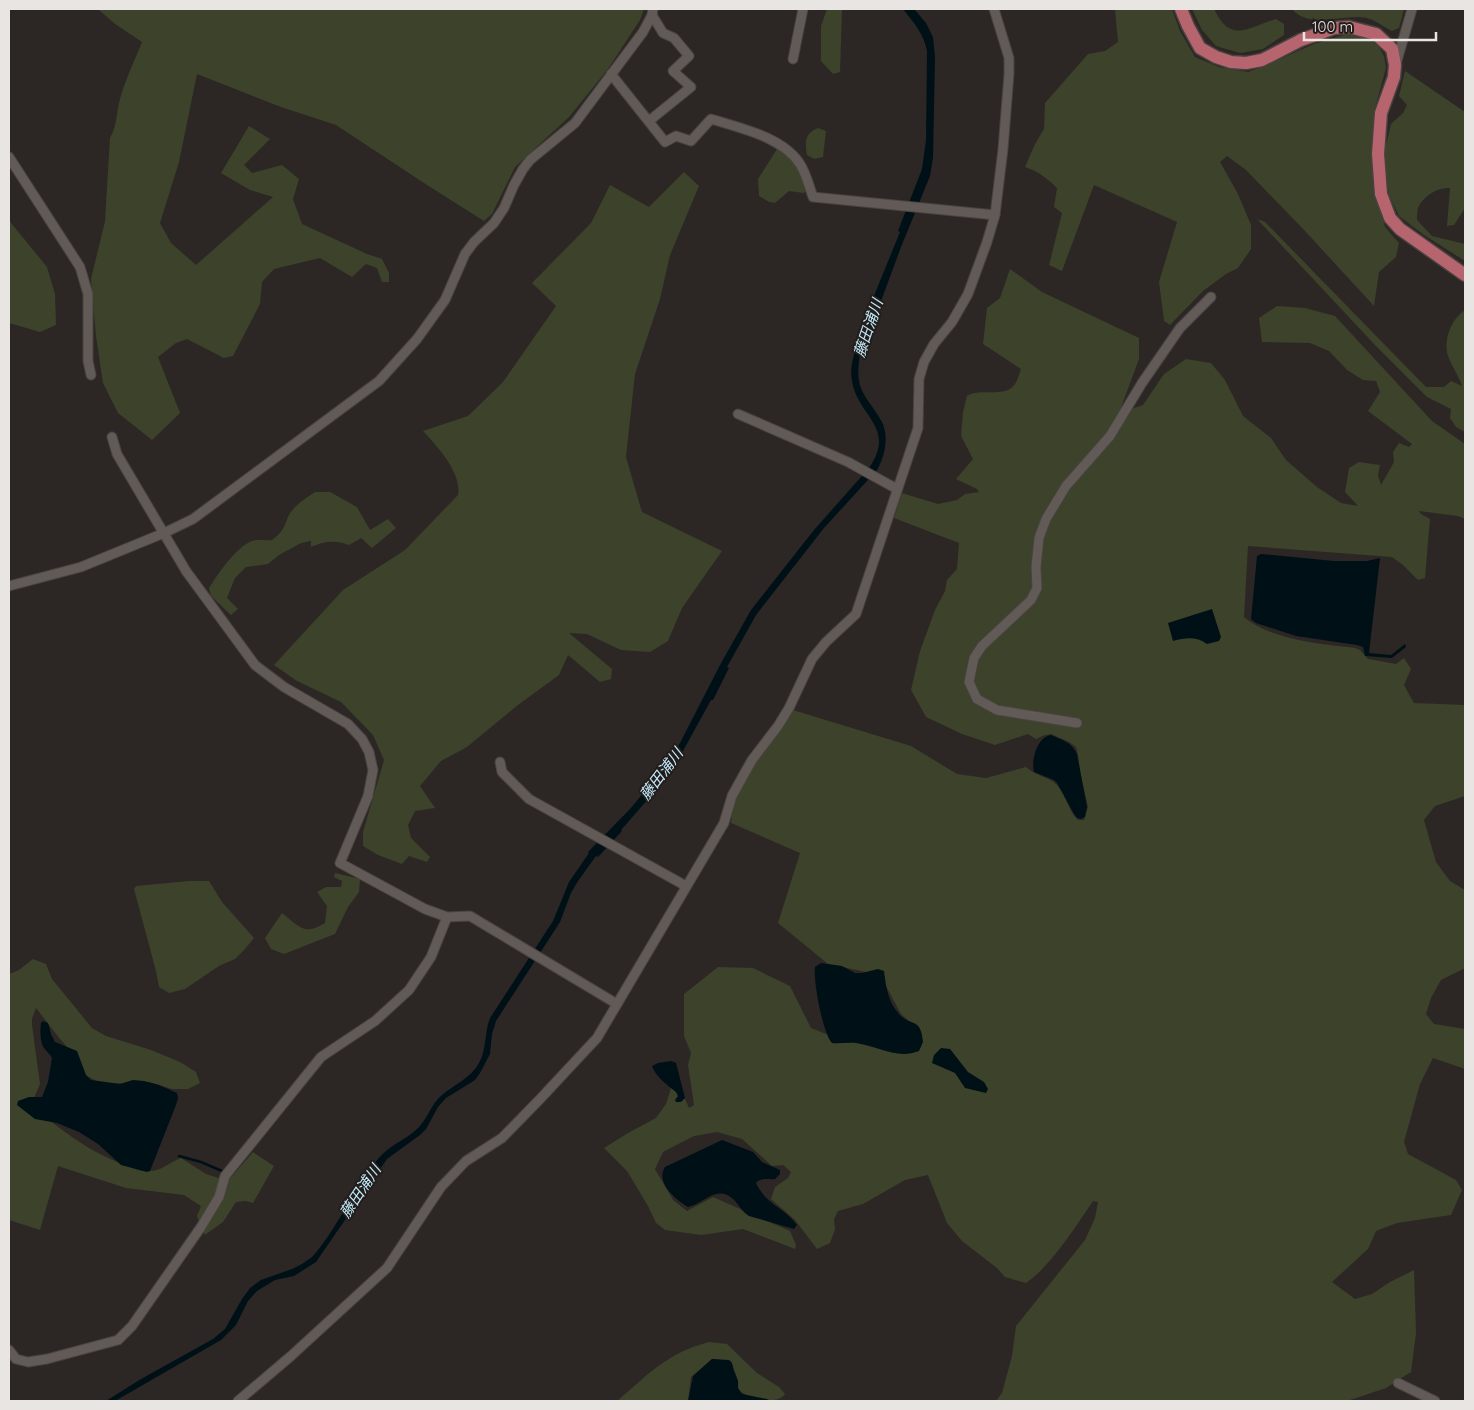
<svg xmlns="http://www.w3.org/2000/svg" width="1474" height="1410" font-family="Quicksand,'Noto Sans JP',sans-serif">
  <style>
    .green { fill: #3d422a }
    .water { fill: #001017 }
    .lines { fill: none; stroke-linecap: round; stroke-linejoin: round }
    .stream { stroke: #001017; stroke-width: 2.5 }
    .minor-casing { stroke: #484340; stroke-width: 11 }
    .primary-casing { stroke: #484340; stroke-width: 15 }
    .minor { stroke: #615a57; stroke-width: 9 }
    .primary { stroke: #b6656e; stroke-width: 12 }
    .labels { text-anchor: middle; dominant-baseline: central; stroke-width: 4; stroke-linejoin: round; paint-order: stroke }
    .water-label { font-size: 15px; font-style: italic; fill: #c3ecfc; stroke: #231d1b }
  </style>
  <rect width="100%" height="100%" fill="#2c2724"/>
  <g class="green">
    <path d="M98,9H644L640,20L608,69L569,117L515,167L492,214L484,221L427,185L336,125L281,107L197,74L179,162L160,223L171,243L196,265L273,197L250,190L221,173L249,126L270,139L244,165L252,173L282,165L299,179L293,199L302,224L367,254L382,259L389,273V282H382L377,268L366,264L352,277L320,258L274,269L262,282L260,304L233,356L224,358L187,339L176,343L158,357L180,413L152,440L118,413L103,383L96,336L91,279L105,221L110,138C117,126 116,116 119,103C124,82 134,62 142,42L115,24Z"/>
    <path d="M827,9H842L840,72L833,74L821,61V26Z"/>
    <path d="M1115,9H1172L1180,31L1195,57L1219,67L1248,72L1269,64L1314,44L1347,34L1367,38L1378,45L1384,56L1386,68L1374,112L1373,181L1385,227L1399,243L1396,257L1379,272L1374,306L1304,230L1246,170L1227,156L1220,162L1238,194L1251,225V249L1238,268L1226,274L1203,291L1170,325L1164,321L1159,282L1177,222L1094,185L1062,271L1049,265L1062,213L1054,207L1057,188C1048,179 1038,171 1025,167L1034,146L1044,129L1045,103L1088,54L1105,51L1118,42Z"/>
    <path d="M1192,9H1214C1231,44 1247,28 1276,19L1284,24V35L1263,49L1240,53L1216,46L1202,30Z"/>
    <path d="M1292,9H1404L1399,28L1392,31C1384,27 1375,20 1367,18C1344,13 1310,30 1292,9Z"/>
    <path d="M1405,71L1465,112V208L1454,225L1447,226L1450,188C1438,187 1423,196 1418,208C1417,211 1417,217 1417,220L1432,236L1465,244V261L1424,235L1399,216L1389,195L1384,154L1391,124L1403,113L1407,105L1399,96Z"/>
    <path d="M818,128L826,131L823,157L814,159L807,155C805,142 804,134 818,128Z"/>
    <path d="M777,149C794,156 799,170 807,187L804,193L789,191L775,203L769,202L759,196L758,179Z"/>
    <path d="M684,172L699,186L670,255L660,299L635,374L626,457L642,512L722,551L682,608L668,641L650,652L621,650L587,634L569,633L612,669L611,679L600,682L568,655L559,675L518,705L467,747L441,761L420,786L435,808L415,811L408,825L411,838L430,857L427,862L409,856L402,864L378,855L363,846V832L384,760L373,735L341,702L297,681L274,665L343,590L405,550L458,495C462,473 437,446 423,431L468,416L503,382L556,306L532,283L591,223L610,185L649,207Z"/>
    <path d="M9,218L11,223L47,267L55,294L56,325L40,332L9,323Z"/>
    <path d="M1257,219L1265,222L1426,387H1444L1451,381L1462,386C1459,376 1452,367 1448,356C1443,340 1451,319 1465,310V432L1456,427L1450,418L1451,409L1427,397L1375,345Z"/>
    <path d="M1010,269L1042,292L1139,338V359L1119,413L1143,405L1164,374L1186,359L1211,363L1225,380L1243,416L1271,438L1286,460L1317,487L1341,503L1358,506L1345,492L1349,468L1359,462L1380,465L1378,475L1381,485L1394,462L1393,452L1399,443L1409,447L1412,444L1368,411L1380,392L1376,381L1363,380L1347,370L1329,351L1310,343L1262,342L1259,318L1277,306L1305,308L1335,316L1432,421L1465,444V519L1458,516L1419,511L1421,514L1430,519L1425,578L1418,580L1403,565L1392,557L1248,546L1244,617C1271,640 1321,644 1355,648L1360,650L1368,659L1396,664L1404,658L1411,669L1404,685L1414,703L1465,705V796L1435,806L1424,820L1436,862L1450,881L1465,890V968L1441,980L1431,998L1426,1014L1434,1024L1465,1029V1069L1433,1058L1420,1084L1404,1142L1408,1154L1456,1180L1462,1190L1451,1215L1397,1223L1376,1231L1368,1249L1332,1282L1355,1299L1372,1294L1390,1282L1414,1270L1416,1333L1411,1372L1386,1388L1347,1401H996L1002,1393L1012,1356L1016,1326L1085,1240L1095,1218L1098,1202L1093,1201C1077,1225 1049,1268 1026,1283L1005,1277L997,1268L962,1241L947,1223L928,1175L905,1180L863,1204L838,1211L834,1219L835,1229L830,1243L817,1249L795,1220L771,1199L775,1187L788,1178L791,1172L783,1165L772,1166L742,1139L717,1132L694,1136L663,1152L655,1169L673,1200L687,1211L713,1197L790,1231L796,1245L795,1249L743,1229L701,1235L665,1230L656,1223L648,1206L627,1171L604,1148L628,1133L656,1118L666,1104L672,1085L682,1092L689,1108L694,1105L688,1065L691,1053L684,1036V994L718,967L753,968L790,986L811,1028L836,1038L920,1031L901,1014L880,975L828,964L778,923L800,853L731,823C732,815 733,807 736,800C748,766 775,741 793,710L911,746L957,774L986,778L1026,767C1036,776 1051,778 1057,785C1067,796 1068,811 1078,820H1084L1088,807L1080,771L1078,755L1076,747L1069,742L1051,734L1045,735L1036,739L1028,734L995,745L962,734L926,717L911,690L920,651L935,610L945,591L947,580L957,569L959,543L894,518L902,493L938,504L957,500L965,494L979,492L977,489L956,479L973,459L961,436L963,412L967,396C980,387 1005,399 1015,384C1018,380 1019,374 1021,369L983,344L987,308L1000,298Z"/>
    <path d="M315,492H330L357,507L370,530L388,519L396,528L372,548L361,538L349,545C335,540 325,541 311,547V541L301,543L279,555L268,564L246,567L235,578L227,598L238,609L231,615L211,596L209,588C218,574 236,547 252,541C257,539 266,541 272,540C283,531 283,530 288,517C292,507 306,498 315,492Z"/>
    <path d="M335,873L360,879L359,892L348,907L335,934L284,954L271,949L265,938L282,913C300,927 304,936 325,923L327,906L317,892L326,887H341L342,881L334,877Z"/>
    <path d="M189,881H209L222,902L254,938L245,949L235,959L219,966L185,989L169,993L159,987L156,971L134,889L136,886Z"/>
    <path d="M33,959L46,964L52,979L92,1028L106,1036L151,1050L180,1062L196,1072L200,1083L188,1089H172L149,1082L103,1084L83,1074L76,1057L60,1039L36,1008L32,1019V1025L40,1084L31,1105C62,1131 89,1152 128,1166C133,1168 140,1171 146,1171C162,1172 167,1163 181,1158L206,1174L228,1181L253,1152L274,1166L253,1203L246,1201L236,1202L223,1222L205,1235L197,1216L201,1206L184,1195L126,1188L58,1166L40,1230L9,1220V1156L10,1150L9,1149V974L19,970Z"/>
    <path d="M709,1342L727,1344L757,1373L779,1387L785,1394C777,1406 747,1399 738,1389C740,1378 733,1371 731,1361L712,1359L691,1377L688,1401H617C649,1374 667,1353 709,1342Z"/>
  </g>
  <g class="water">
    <path d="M903,9H914L926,23L933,37L935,57L933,158L930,176L901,247L867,339H865C861,347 860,354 859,362C855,393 869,398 882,422C889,436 885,457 877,470L824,528L756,615L727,667L729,668L713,700H711L683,751L656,790L621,830L622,831L598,857L596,856L578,881L571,893L560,922L496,1021L492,1034L490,1054L480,1073L475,1080L446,1098L438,1107L426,1129L420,1135L387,1159L316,1262L294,1276L275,1280L257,1291L248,1301L236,1325L221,1340L115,1401H106L141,1379L213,1339L225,1329L242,1299L250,1288L261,1280L292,1269L302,1264L312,1257C338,1228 353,1189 378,1159C389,1145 406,1140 418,1128C428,1118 431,1104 442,1095C455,1084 471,1078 479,1063C487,1049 484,1033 490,1018L553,921L569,882L589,853L588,852L630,809L660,773L680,743L720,665L751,610L814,530L869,468C897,427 858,417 852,381C849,366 855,351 860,336L858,335L900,232L898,231L922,169L926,140L927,51C924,34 914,23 903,9Z"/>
    <path d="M1261,554L1334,561H1367L1380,558L1369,653L1391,655L1405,644L1406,647L1392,658L1365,656L1363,647L1357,645L1296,636L1256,623L1251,619L1257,556Z"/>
    <path d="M1212,609L1221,637L1219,641L1207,644C1196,636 1186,638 1173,641L1168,623Z"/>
    <path d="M1051,735C1062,740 1072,742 1077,754L1087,807L1085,817L1081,819L1077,818L1074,814L1057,783L1054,780L1034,772C1031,760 1037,737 1051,735Z"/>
    <path d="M821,963L842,966L855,973H862L878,969L884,971C886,987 888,1002 899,1014C911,1027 921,1017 923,1042L919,1051C897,1060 878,1046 856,1043C848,1042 840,1044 832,1043C823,1034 813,981 815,967Z"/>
    <path d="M43,1021L48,1023L51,1034L55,1042L77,1051L86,1075L91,1080L120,1084L133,1080L144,1081L159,1085L177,1093L178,1098L176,1105L150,1171L147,1172L121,1165L98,1144L79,1132L57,1123L35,1119L17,1105L18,1101L29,1097H42L48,1082L52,1058C50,1054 47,1052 44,1048C40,1042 40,1030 41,1023Z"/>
    <path d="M941,1048L950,1049L968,1072L984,1082L988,1089L986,1093L965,1088L955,1073L932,1063L934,1055Z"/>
    <path d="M671,1061L676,1063L685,1098L681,1102H676L675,1100L678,1096L676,1092C667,1085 656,1077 652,1066L658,1063Z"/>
    <path d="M722,1140L753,1152L762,1162L780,1170V1174L775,1179C769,1180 760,1177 756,1183C767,1206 783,1206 797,1225L794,1229L749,1216C741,1211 739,1204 732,1198C716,1185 703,1204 688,1207C676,1200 655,1183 665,1167Z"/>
    <path d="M712,1359L729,1360L732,1363L734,1371L738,1381V1388L742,1394L767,1399L771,1401H688L693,1376Z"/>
  </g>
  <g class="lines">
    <path class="stream" d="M179,1156L201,1162L222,1171"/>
    <g class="minor-casing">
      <g id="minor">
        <path d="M793,59L803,9"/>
        <path d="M1396,64L1412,9"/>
        <path d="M611,74L665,142L676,136L691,141L711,119C740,128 783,137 800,164C806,173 809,186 813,197L995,215"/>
        <path d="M649,121L691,87L673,71L689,56L674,38L663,33L652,15"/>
        <path d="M9,157L80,267L88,294V361L91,375"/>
        <path d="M738,414L848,462L897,489"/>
        <path d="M112,437L117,454L186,571L255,665L284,687L348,724L362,739L369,752L373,770L368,796L340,863L425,909L447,917L470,916L617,1004"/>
        <path d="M9,586L81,567L164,533L193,519L379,381L417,339L445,300L465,254L474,242L494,223L504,208L514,185L523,169L530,160L575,123L643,32L652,15L653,9"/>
        <path d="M1077,723L997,710L977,699L969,682L974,658L982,646L1031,600L1037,588L1036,567L1039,538L1046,519L1066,486L1110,436L1142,383L1180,328L1211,297"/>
        <path d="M500,762L502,772L529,799L686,886"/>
        <path d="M9,1350L16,1359L28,1362L47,1359L118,1340L132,1326L201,1227L219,1197L225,1176L321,1057L375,1021L409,990L431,957L447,917"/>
        <path d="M1398,1383L1435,1401"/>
        <path d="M238,1401L291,1356L387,1268L441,1187L466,1161L502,1138L541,1098L597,1038L724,823L732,796L743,776L752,760L778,726L789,708L812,659L826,642L856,614L918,428L919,379L924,362L934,344L952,322L968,294L987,242L995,215L1003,149L1009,74V58L994,9"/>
      </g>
    </g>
    <g class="primary-casing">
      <path id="primary" d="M1181,9L1188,26L1200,48L1216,57L1231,62L1246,63L1262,60L1301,40L1334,28L1349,27L1376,34L1392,49L1395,65L1394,77L1381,113L1378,154L1381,194L1390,218L1400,229L1465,275"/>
    </g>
    <use href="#minor" class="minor"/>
    <use href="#primary" class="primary"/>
  </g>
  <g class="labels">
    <g class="water-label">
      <text transform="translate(868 328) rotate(-71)">藤田浦川</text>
      <text transform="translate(661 774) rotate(-53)">藤田浦川</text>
      <text transform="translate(360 1191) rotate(-56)">藤田浦川</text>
    </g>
  </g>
  <rect width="1474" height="1410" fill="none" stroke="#e9e5e3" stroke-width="20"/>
  <path d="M1304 32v8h132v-8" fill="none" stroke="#e9e5e3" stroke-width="2.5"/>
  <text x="1312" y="32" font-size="15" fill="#e9e5e3" stroke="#231d1b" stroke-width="4" paint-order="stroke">100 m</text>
</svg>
